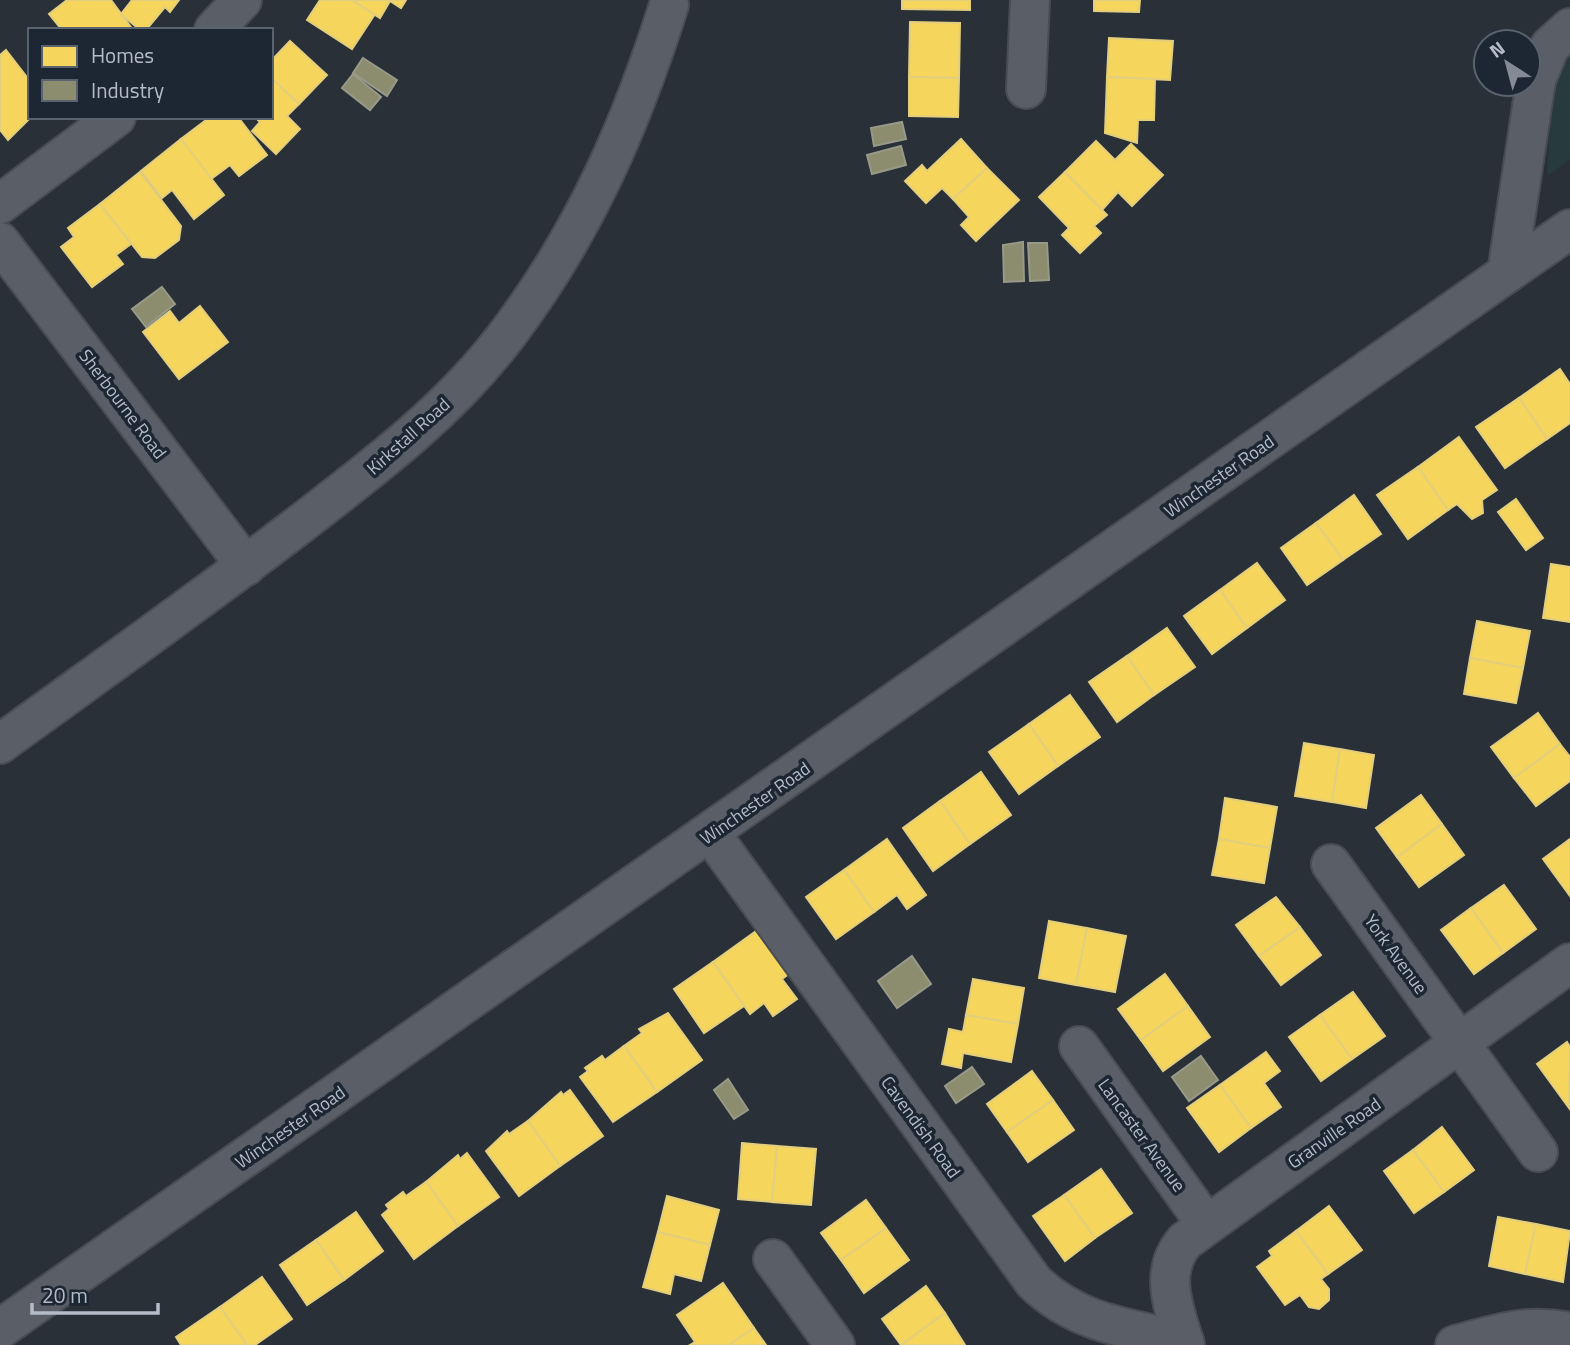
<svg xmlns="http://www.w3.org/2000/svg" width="1570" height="1345" font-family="'Titillium Web',sans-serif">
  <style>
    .green { fill: #273a3e }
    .homes { fill: #f6d55c; stroke: #e2ce7d; stroke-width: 2 }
    .industry { fill: #8c8c6e; stroke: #989a89; stroke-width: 2 }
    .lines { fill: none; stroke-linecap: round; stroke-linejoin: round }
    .minor-casing { stroke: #484c53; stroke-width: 42 }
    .tertiary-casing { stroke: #484c53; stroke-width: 42 }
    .minor { stroke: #5a5e66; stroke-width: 38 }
    .tertiary { stroke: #5a5e66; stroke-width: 38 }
    .labels { text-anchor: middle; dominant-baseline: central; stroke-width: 7; stroke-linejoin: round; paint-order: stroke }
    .street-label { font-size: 18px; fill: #b4bcc9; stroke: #1d2633 }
  </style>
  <rect width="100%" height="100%" fill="#2a3038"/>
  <path class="green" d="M1570,46V159L1547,176L1552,84Z"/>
  <g class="homes">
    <path d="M67,0H111L133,30H62L49,14Z"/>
    <path d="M132,0H179L170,12L165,7L146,30H140L121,14Z"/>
    <path d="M320,0H352L375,14L352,49L307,20Z"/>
    <path d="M352,0H406L401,8L390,1L380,18Z"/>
    <path d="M902,0H970V10L902,9Z"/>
    <path d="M1094,0H1140L1139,12L1094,11Z"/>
    <path d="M910,22L960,23L959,78L909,77Z"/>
    <path d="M1109,38L1173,41L1170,80L1107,77Z"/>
    <path d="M290,41L327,75L299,104L271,78V61Z"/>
    <path d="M6,50L30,81L31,117L8,140L0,130V55Z"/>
    <path d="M909,77L959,78L958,117L909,116Z"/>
    <path d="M1107,77L1155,79L1154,120H1138L1137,143L1105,133Z"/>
    <path d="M271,78L299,104L287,116L300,129L276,154L252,131L260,122L255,117H271Z"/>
    <path d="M210,117H238L267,155L239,176L230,165L211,179L181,139Z"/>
    <path d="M181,139L224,195L194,219L172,190L162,198L141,171Z"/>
    <path d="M961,139L987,168L953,199L942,188L926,203L905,181L922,165L927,171Z"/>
    <path d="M1096,141L1115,160L1131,144L1163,175L1132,206L1118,192L1102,210L1065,172Z"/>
    <path d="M987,168L1019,200L976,241L961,225L969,217L953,199Z"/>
    <path d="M140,172L181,226L179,240L155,258L142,257L100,204Z"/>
    <path d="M1065,172L1107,215L1094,226L1101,233L1080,253L1062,235L1069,228L1039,197Z"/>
    <path d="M100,204L131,244L116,255L123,264L92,287L61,247L74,237L68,228Z"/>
    <path d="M200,306L228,342L179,379L143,332L170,311L179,323Z"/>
    <path d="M1560,369L1570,384V423L1547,439L1519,398Z"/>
    <path d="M1519,398L1547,439L1505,468L1476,427Z"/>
    <path d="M1459,437L1497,490L1482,500L1483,513L1472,519L1457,504L1448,510L1418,467Z"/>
    <path d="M1418,467L1448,510L1408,539L1377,495Z"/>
    <path d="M1354,495L1381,534L1343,560L1316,523Z"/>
    <path d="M1516,499L1543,538L1526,550L1498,512Z"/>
    <path d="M1316,523L1343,560L1307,585L1281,548Z"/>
    <path d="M1257,563L1285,600L1247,628L1220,590Z"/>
    <path d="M1551,564L1570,567V622L1543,618Z"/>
    <path d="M1220,590L1247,628L1212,654L1184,616Z"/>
    <path d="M1477,621L1530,631L1523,668L1470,658Z"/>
    <path d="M1167,628L1195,667L1154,695L1127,656Z"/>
    <path d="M1127,656L1154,695L1117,722L1089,682Z"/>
    <path d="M1470,658L1523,668L1516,703L1464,694Z"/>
    <path d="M1070,695L1100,737L1058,766L1029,724Z"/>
    <path d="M1538,713L1560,744L1514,778L1491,747Z"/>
    <path d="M1029,724L1058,766L1019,794L989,752Z"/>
    <path d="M1304,743L1340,749L1332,802L1295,796Z"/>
    <path d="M1560,744L1570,757V781L1536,806L1514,778Z"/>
    <path d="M1340,749L1374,755L1366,808L1332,802Z"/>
    <path d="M981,772L1011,815L970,844L940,801Z"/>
    <path d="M1421,795L1442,824L1397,857L1376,828Z"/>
    <path d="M1225,798L1277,807L1270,848L1219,839Z"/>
    <path d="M940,801L970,844L933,871L903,828Z"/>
    <path d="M1442,824L1464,855L1419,887L1397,857Z"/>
    <path d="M887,839L926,895L907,909L897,895L874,912L844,870Z"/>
    <path d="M1219,839L1270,848L1264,883L1212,875Z"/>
    <path d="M1570,839V896L1543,859Z"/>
    <path d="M844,870L874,912L836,939L806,897Z"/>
    <path d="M1504,885L1536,929L1503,953L1471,908Z"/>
    <path d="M1276,897L1300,927L1259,956L1236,925Z"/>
    <path d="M1471,908L1503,953L1474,974L1441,930Z"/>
    <path d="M1049,921L1087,928L1076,985L1039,978Z"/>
    <path d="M1300,927L1321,955L1281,985L1259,956Z"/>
    <path d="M1087,928L1126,936L1115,992L1076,985Z"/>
    <path d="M759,929L790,973L782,979L797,999L773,1016L764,1003L750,1014L713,962Z"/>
    <path d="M713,962L744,1006L704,1033L674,989Z"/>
    <path d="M1165,974L1188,1006L1141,1040L1118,1009Z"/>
    <path d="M973,979L1024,988L1018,1024L966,1015Z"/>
    <path d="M1353,992L1385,1036L1352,1059L1320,1015Z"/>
    <path d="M1188,1006L1210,1037L1163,1071L1141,1040Z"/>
    <path d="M668,1013L702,1060L657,1092L624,1046L642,1033L639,1029Z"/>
    <path d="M966,1015L1018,1024L1011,1062L963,1053L961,1068L942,1064L949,1029L963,1032Z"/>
    <path d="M1320,1015L1352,1059L1321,1081L1289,1037Z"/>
    <path d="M1567,1042L1570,1047L1569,1108L1537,1064Z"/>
    <path d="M624,1046L657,1092L613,1122L580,1077L588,1071L585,1068L602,1056L605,1060Z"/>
    <path d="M1266,1052L1280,1071L1264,1083L1281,1107L1251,1128L1220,1085Z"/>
    <path d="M1032,1071L1053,1100L1007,1132L987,1104Z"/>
    <path d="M1220,1085L1251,1128L1219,1152L1187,1108Z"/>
    <path d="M570,1090L603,1136L560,1166L528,1121L561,1092L563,1095Z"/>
    <path d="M1053,1100L1074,1130L1028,1162L1007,1132Z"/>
    <path d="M528,1121L560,1166L519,1196L486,1151L507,1131L509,1134Z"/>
    <path d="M1442,1127L1474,1170L1444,1192L1413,1150Z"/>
    <path d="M742,1143L777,1146L772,1202L738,1199Z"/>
    <path d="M777,1146L816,1149L811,1205L772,1202Z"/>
    <path d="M1413,1150L1444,1192L1414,1213L1384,1171Z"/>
    <path d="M467,1153L499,1197L458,1226L426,1182L458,1155L460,1159Z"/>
    <path d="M1101,1169L1132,1213L1095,1238L1064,1195Z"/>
    <path d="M426,1182L458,1226L414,1259L382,1215L389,1209L386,1205L403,1192L406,1196Z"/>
    <path d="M1064,1195L1095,1238L1065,1261L1033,1216Z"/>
    <path d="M667,1196L719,1210L710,1245L658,1232Z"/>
    <path d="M866,1200L886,1228L841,1260L821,1233Z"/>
    <path d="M1329,1206L1362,1250L1328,1274L1296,1231Z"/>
    <path d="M356,1212L383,1251L344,1280L316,1240Z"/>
    <path d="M1498,1217L1536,1224L1525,1274L1489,1266Z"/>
    <path d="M1536,1224L1570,1231L1563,1282L1525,1274Z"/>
    <path d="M886,1228L909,1260L864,1293L841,1260Z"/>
    <path d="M1296,1231L1328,1274L1321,1279L1329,1289V1300L1319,1309L1309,1307L1300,1295L1285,1305L1257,1267L1272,1256L1269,1251Z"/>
    <path d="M658,1232L710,1245L701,1281L674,1274L670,1294L643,1287Z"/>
    <path d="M316,1240L344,1280L307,1305L280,1265Z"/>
    <path d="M262,1277L292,1319L255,1345H247L220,1307Z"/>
    <path d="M723,1283L754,1328L729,1345H690L695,1342L677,1315Z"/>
    <path d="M926,1286L945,1313L901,1345L882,1319Z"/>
    <path d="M220,1307L247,1345H181L176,1337Z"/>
    <path d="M945,1313L965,1345H901Z"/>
    <path d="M754,1328L766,1345H729Z"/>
  </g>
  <g class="industry">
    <path d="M363,58L397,80L387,96L353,73Z"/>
    <path d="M353,74L381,97L370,110L342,88Z"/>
    <path d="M902,122L906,139L874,146L871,128Z"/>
    <path d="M901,146L906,165L872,174L867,155Z"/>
    <path d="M1023,242L1024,281L1004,282L1003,245Z"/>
    <path d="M1028,243H1047L1049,280L1030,281Z"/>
    <path d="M162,287L175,304L146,327L132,309Z"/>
    <path d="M912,956L931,984L897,1008L878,981Z"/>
    <path d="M1201,1056L1218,1080L1189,1101L1172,1077Z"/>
    <path d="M972,1067L984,1084L956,1103L945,1086Z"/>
    <path d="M728,1079L748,1110L734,1119L714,1090Z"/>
  </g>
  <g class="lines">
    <g class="minor-casing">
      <g id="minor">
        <path d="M214,30L242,0"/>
        <path d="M1026,89L1030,0"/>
        <path d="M0,204L116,117"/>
        <path d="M0,242L246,566"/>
        <path d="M1507,273L1536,80L1550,46L1570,28"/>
        <path d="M0,744C99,672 198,602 295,528C372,469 451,410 509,332C585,231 631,125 669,5"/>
        <path d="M711,834L1034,1282C1078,1324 1127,1328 1184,1341"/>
        <path d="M1331,864L1538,1152"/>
        <path d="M1079,1046L1206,1224"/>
        <path d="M773,1259L835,1345"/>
        <path d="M1185,1345C1174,1309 1158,1272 1185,1241L1570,963"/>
        <path d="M1455,1345C1498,1334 1526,1323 1570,1332"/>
      </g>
    </g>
    <g class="tertiary-casing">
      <path id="tertiary" d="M0,1329L1570,229"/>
    </g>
    <use href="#minor" class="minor"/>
    <use href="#tertiary" class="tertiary"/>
  </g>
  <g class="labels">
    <g class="street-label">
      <text transform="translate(123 404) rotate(53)">Sherbourne Road</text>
      <text transform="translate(408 436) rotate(-42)">Kirkstall Road</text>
      <text transform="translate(1219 476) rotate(-35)">Winchester Road</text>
      <text transform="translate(755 803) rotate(-35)">Winchester Road</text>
      <text transform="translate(1396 954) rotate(54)">York Avenue</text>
      <text transform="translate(290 1127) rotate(-35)">Winchester Road</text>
      <text transform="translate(921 1127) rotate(54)">Cavendish Road</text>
      <text transform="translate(1334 1133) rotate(-35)">Granville Road</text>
      <text transform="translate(1142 1135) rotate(54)">Lancaster Avenue</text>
    </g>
  </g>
  <rect x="28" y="28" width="245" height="91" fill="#1d2633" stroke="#59626f" stroke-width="2"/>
  <rect x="42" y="46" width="35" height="21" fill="#f6d55c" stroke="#59626f" stroke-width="2"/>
  <text x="91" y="63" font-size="21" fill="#b4bcc9">Homes</text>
  <rect x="42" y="80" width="35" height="21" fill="#8c8c6e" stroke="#59626f" stroke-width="2"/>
  <text x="91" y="98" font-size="21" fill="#b4bcc9">Industry</text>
  <g transform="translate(1507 63) rotate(324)"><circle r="33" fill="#1d2633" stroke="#59626f" stroke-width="2"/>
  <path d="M0-5L12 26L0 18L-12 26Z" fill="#848b96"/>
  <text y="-10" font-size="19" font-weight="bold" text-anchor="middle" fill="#b4bcc9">N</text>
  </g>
  <path d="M32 1303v10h126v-10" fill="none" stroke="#b4bcc9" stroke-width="3.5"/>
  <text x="42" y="1303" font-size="21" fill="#b4bcc9" stroke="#1d2633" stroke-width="5" paint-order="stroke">20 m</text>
</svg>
